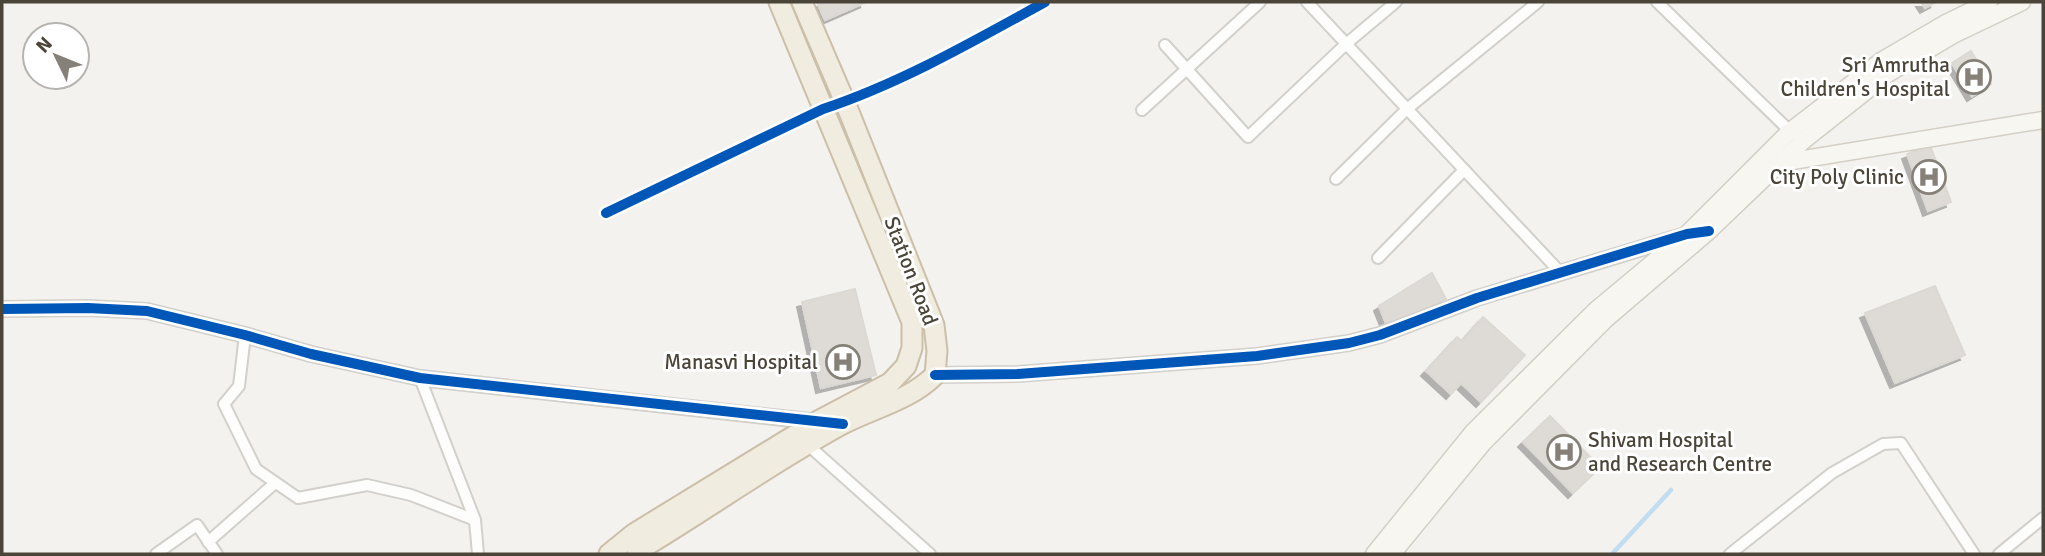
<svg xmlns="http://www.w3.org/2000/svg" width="2045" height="556" font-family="Signika,sans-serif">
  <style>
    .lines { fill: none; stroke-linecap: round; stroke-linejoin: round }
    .stream { stroke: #c0ddf1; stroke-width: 4.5 }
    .building { fill: #dedbd6; stroke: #dcd9d4; stroke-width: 2; filter: url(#shadow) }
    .minor-casing { stroke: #d2d0cb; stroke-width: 14 }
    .tertiary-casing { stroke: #d2d0cb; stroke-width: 18 }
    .secondary-casing { stroke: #d3cfc5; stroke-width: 19 }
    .trunk-casing { stroke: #ccbfa9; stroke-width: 23 }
    .minor { stroke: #fdfdfc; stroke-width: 10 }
    .tertiary { stroke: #fdfdfc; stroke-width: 14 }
    .secondary { stroke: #f7f6f1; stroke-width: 16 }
    .trunk { stroke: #f0ece0; stroke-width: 19 }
    .cycleway-casing { stroke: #fff; stroke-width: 15 }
    .cycleway { stroke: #0057b8; stroke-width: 10 }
    .labels { text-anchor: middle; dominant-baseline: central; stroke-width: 6; stroke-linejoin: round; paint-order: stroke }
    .poi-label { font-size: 21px; fill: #4b4439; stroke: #fff; text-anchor: end }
    .street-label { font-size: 21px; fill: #4b4439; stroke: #fff }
  </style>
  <defs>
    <filter id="shadow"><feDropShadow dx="-5" dy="5" stdDeviation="0" flood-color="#0004"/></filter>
  </defs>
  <rect width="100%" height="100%" fill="#f4f2ee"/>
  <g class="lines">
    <path class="stream" d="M1612,554L1671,490"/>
  </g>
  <g class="building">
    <path d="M817,2H866L825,20Z"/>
    <path d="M1921,2H1936L1925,8Z"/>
    <path d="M1971,51L1991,84L1972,96L1952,63Z"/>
    <path d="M1930,145L1951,202L1928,211L1907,154Z"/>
    <path d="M1432,273L1446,299L1387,326L1379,306Z"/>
    <path d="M1935,286L1965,355L1895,383L1865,313Z"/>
    <path d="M855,289L876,375L821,388L802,302Z"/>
    <path d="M1483,317L1525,355L1481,402L1461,383L1451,394L1426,371L1457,337L1462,341Z"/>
    <path d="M1550,416L1600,467L1573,493L1523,442Z"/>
  </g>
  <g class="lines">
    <g class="minor-casing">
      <g id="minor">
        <path d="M1307,2L1560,272"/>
        <path d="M1657,2L1793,134"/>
        <path d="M1165,45L1248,137L1346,44L1396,2"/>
        <path d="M1142,110L1260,2"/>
        <path d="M1336,179L1407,109L1538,2"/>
        <path d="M606,213L823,109C901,83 974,41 1045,2"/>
        <path d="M1378,258L1464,170"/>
        <path d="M245,335L239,386L224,404L256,469L298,498L367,485L411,495L475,520"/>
        <path d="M420,378L475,520L478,554"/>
        <path d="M808,445L930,554"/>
        <path d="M208,542L275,483"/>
        <path d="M156,554L197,525L217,554"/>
        <path d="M1730,554L1832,473L1883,444L1901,443L1974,554"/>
        <path d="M1999,554L2043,518"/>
      </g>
    </g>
    <g class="tertiary-casing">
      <g id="tertiary">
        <path d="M2,309L88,308L147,311L245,335L311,354L420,378L819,422"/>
        <path d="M935,375L1018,374L1257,356L1349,343L1380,335L1477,298L1685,235"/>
      </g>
    </g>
    <g class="secondary-casing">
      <g id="secondary">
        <path d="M1780,163L2043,120"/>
        <path d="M1374,554L1473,432L1596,310L1687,234L1789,132L1881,61L1946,23L1989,2"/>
        <path d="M1392,554L1484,442L1605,320L1709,231L1803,141L1889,73L1953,35L2022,2"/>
      </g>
    </g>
    <g class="trunk-casing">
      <g id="trunk">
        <path d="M609,554L635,533L818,421L890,383L906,366L912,348V322L779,2"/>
        <path d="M637,554L649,544C713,505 775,461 841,425C873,408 909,401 935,375L937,351L934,325L845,102L802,2"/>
      </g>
    </g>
    <use href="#minor" class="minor"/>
    <use href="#tertiary" class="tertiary"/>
    <use href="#secondary" class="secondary"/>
    <use href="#trunk" class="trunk"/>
    <g class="cycleway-casing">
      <g id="cycleway">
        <path d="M606,213L823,109C901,83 974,41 1045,2"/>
        <path d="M2,309L88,308L147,311L245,335L311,354L420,378L843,424"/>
        <path d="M935,375L1018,374L1257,356L1349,343L1380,335L1477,298L1687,234L1709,231"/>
      </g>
    </g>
    <use href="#cycleway" class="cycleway"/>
  </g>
  <defs>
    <g id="hospital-ring" transform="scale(1.75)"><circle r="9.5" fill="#fff" stroke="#868178" stroke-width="1.5"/><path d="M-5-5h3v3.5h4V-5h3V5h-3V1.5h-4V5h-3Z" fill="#868178"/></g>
  </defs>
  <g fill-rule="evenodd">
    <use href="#hospital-ring" x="1974" y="77"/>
    <use href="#hospital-ring" x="1929" y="177"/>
    <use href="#hospital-ring" x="843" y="362"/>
    <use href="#hospital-ring" x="1564" y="452"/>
  </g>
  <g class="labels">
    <g class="poi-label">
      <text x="1950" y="65">Sri Amrutha<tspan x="1950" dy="24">Children's Hospital</tspan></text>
      <text x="1904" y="177">City Poly Clinic</text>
      <text x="818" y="362">Manasvi Hospital</text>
      <text x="1588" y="440" text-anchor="start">Shivam Hospital<tspan x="1588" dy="24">and Research Centre</tspan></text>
    </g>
    <g class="street-label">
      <text transform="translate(911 271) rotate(69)">Station Road</text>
    </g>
  </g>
  <rect width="2045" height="556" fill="none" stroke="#4b4439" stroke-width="7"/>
  <g transform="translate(56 56) rotate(313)"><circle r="33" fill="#ffffff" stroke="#b7b4b0" stroke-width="2"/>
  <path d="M0-5L12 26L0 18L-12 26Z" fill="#868178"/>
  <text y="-10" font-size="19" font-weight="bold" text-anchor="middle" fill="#4b4439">N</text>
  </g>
</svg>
